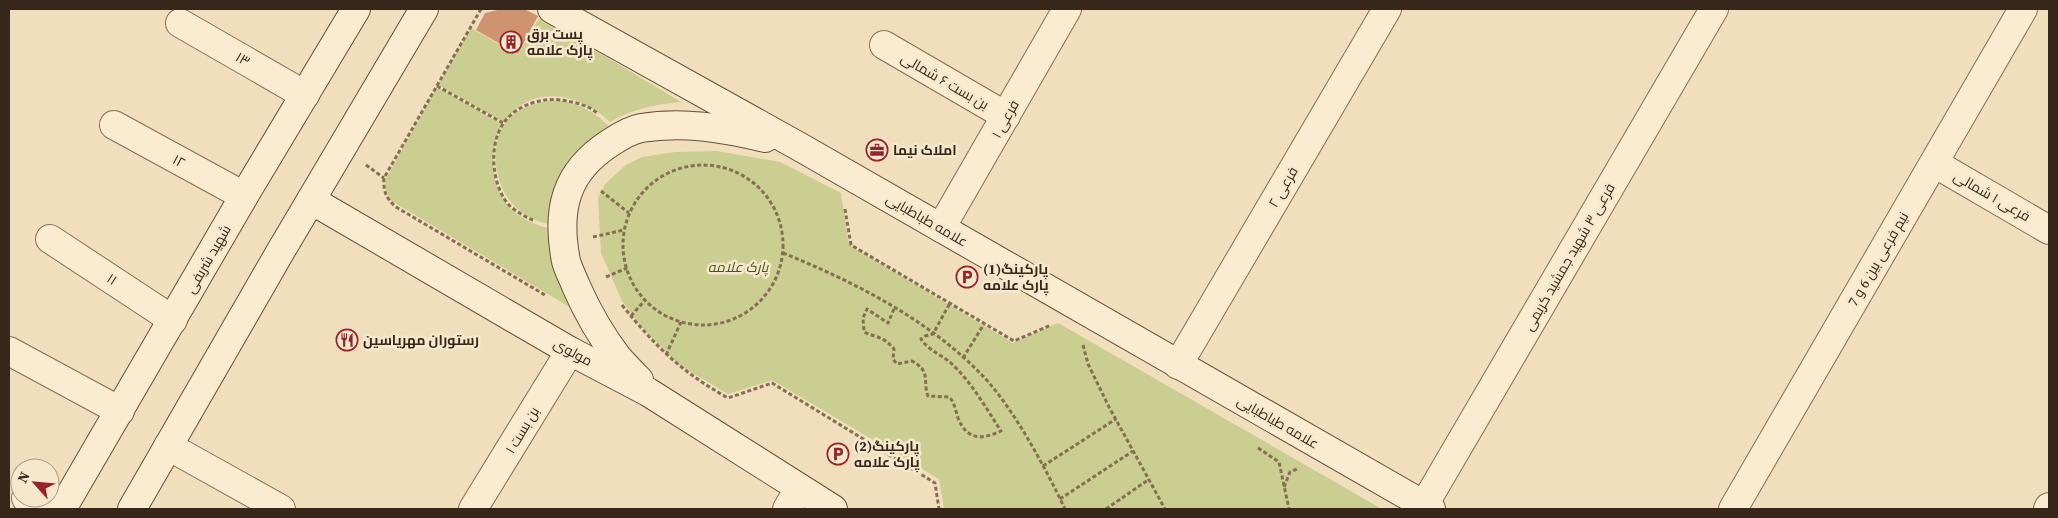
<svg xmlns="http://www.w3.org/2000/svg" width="2058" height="518" font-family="'Source Serif 4',Cairo,serif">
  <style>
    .green { fill: #cace90 }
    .building { fill: #d09370 }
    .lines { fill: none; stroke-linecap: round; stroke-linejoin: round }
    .street-casing { stroke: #886d55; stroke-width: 30 }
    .secondary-casing { stroke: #6a4e39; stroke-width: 30 }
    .path { stroke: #886d55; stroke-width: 3; stroke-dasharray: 4 2.5; stroke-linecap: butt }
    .street { stroke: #fbebd0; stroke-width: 28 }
    .secondary { stroke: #fbebd0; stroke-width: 28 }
    .labels { text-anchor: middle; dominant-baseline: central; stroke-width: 5; stroke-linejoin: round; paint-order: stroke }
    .poi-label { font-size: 14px; font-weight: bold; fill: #37271b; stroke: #f7e8cd; text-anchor: start }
    .street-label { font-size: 14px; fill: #37271b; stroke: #f7e8cd }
    .park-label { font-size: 14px; font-style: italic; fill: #4a5420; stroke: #f7e8cd }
  </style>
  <rect width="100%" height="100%" fill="#f0debd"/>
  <g class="green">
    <path d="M540,17L681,102C656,104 632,109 610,122C587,100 550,86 520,106C514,110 509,117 503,122L440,86L439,83L471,28L518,55Z"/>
    <path d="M439,88L502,124C482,169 496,216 548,228C550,258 558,283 573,309L390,200L385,186L386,179L436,89Z"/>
    <path d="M559,100C582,105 591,110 609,126L580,149L567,165L549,224C513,218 493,185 496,150C497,142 499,131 504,124C516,107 539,101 559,100Z"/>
    <path d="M717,151L780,162L841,193L849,245L1013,343L1058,323L1382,509H944L939,479L772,380L728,394L679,365L645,331L622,301L601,253L598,198L605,184L626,165L642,157L675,152Z"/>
  </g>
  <path class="building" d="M502,9H524L538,16L518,54L476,30L485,13Z"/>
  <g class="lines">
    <g class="street-casing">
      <g id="street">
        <path d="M180,23L305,95"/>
        <path d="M884,45L1006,116"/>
        <path d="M114,125L244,196"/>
        <path d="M1934,163L2049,230"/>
        <path d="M941,228L1067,9"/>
        <path d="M50,239L173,320"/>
        <path d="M9,351L120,411"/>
        <path d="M1178,365L1387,9"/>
        <path d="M168,446L281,509"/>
        <path d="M26,498L47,509"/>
        <path d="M1424,505L1714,9"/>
        <path d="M473,509L570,351"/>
        <path d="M787,509L799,489"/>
        <path d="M1733,509L2023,9"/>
        <path d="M2048,509L2049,507"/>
      </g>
    </g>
    <g class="secondary-casing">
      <g id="secondary">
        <path d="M552,9L800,147L1431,509"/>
        <path d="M311,200L570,351L648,392L833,509"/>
        <path d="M639,380C632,373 625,366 618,358C601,336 587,311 576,286C573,278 568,269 566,261C556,210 565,172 610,143C619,137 630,130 641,128C683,121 723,128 765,138"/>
        <path d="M62,509L244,196L356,9"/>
        <path d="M132,509L279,254L424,9"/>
      </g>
    </g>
    <g class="path">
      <path d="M481,9L384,178C383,190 386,199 396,207L545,295"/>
      <path d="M437,86L503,123"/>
      <circle cx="703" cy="245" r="80"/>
      <path d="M366,165L384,178"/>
      <path d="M601,191L629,213"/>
      <path d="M845,209L851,245L1014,341L1051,325"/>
      <path d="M533,220C525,217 517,212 510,206C492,188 488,146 503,124C516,104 545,96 567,101C578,103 590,106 598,114"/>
      <path d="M593,237L624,230"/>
      <path d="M783,253C852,281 924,317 978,371C1011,403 1045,467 1065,509"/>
      <path d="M606,277L627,268"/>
      <path d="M622,305C656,347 680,371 728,398L772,383L935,483L939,509"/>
      <path d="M894,309L888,323L867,309L863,318L864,332C879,339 882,335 894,349L893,359L897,364L912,361C932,372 922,380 928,396L949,397L951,399C955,405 956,412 958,418C967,440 981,440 1001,431C986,408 972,383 952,364C942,355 928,350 921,339L925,336L933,334L950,303"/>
      <path d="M631,316L645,300"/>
      <path d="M1083,345L1088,364L1109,407L1165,509"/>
      <path d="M666,355L681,322"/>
      <path d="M963,358L984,324"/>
      <path d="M1258,448L1279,462L1289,509"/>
      <path d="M1043,466L1116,419"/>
      <path d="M1284,487L1290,472L1297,469"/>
      <path d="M1060,499L1133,451"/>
      <path d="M1106,509L1148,480"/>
    </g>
    <use href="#street" class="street"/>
    <use href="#secondary" class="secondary"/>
  </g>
  <defs>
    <g id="building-ring" transform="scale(1.125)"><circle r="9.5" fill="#f7e8cd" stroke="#9a222a" stroke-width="1.5"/><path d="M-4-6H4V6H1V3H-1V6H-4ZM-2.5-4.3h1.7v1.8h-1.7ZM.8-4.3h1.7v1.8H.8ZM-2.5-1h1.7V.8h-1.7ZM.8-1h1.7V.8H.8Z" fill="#9a222a"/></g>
    <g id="office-ring" transform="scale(1.125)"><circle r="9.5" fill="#f7e8cd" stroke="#9a222a" stroke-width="1.5"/><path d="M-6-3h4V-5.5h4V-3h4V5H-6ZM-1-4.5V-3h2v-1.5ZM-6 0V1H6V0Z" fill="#9a222a"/></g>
    <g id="parking-ring" transform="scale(1.125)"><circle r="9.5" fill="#f7e8cd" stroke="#9a222a" stroke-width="1.5"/><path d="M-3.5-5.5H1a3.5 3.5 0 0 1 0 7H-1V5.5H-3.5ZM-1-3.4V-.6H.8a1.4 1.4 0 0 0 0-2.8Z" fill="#9a222a"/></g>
    <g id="restaurant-ring" transform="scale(1.125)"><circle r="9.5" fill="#f7e8cd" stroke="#9a222a" stroke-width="1.5"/><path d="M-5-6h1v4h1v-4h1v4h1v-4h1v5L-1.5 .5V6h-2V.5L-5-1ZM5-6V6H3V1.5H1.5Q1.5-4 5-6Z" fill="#9a222a"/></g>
  </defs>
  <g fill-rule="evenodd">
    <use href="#building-ring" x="511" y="42"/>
    <use href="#office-ring" x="877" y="150"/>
    <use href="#parking-ring" x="967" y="277"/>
    <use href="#restaurant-ring" x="347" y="340"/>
    <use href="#parking-ring" x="838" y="454"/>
  </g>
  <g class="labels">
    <g class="poi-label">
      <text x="527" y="34">پست برق<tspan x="527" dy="16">پارک علامه</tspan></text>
      <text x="893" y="150">املاک نیما</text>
      <text x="983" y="269">پارکینگ(1)<tspan x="983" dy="16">پارک علامه</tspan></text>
      <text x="363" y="340">رستوران مهریاسین</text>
      <text x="854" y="446">پارکینگ(2)<tspan x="854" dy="16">پارک علامه</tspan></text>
    </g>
    <g class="street-label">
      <text transform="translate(243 59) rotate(30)">۱۳</text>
      <text transform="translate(945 81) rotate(30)">بن بست ۶ شمالی</text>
      <text transform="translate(1005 119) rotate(-61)">فرعی ۱</text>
      <text transform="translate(179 161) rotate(28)">۱۲</text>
      <text transform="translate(1283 187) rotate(-60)">فرعی ۲</text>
      <text transform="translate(1992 196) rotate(30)">فرعی ۱ شمالی</text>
      <text transform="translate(927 220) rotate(30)">علامه طباطبایی</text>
      <text transform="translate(1569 257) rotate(-60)">فرعی ۳ شهید جمشید کریمی</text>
      <text transform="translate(208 259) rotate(-60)">شهید شریفی</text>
      <text transform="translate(1878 259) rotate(-60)">نیم فرعی بین 6 و 7</text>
      <text transform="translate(112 279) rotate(33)">۱۱</text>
      <text transform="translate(573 352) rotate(29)">مولوی</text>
      <text transform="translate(1278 422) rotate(30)">علامه طباطبایی</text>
      <text transform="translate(522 430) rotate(-59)">بن بست ۱</text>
    </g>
    <g class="park-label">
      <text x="738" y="267">پارک علامه</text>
    </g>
  </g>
  <rect width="2058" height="518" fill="none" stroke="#37271b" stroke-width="20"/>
  <g transform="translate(35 483) rotate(297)"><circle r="24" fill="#f7e8cd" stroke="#aa9b86"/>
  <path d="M0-4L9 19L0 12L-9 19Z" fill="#9a222a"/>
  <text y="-8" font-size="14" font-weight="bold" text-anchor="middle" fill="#37271b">N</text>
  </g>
</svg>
